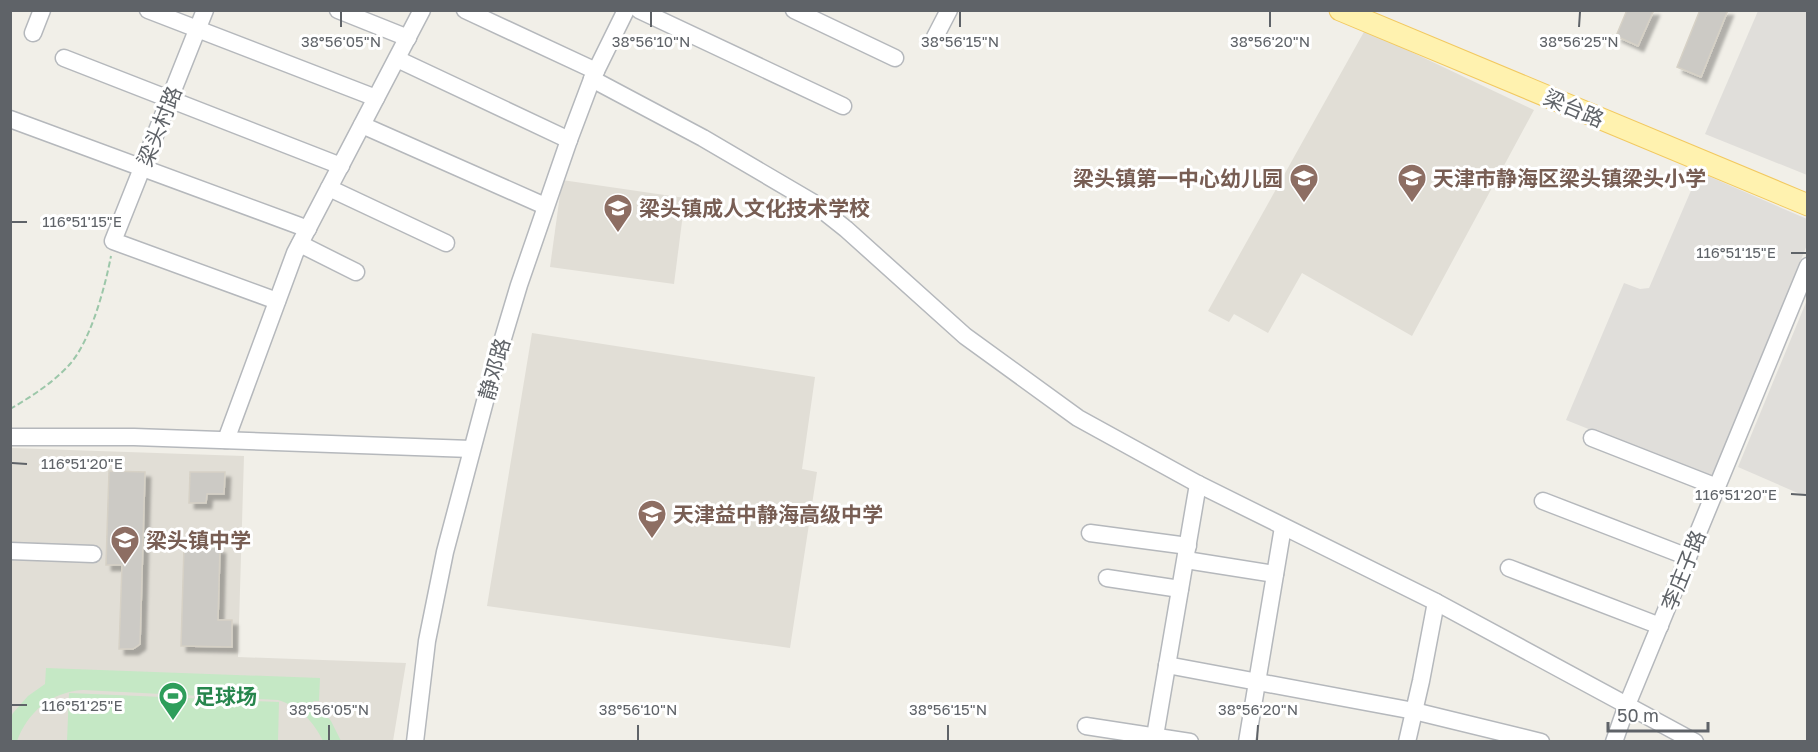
<svg xmlns="http://www.w3.org/2000/svg" width="1818" height="752" font-family="'Golos Text','Noto Sans SC',sans-serif">
  <style>
    .industrial { fill: #e0deda }
    .education { fill: #e1ded6 }
    .green { fill: #c5e8c5 }
    .building { fill: #cccac5; stroke: #d6d1c6; stroke-width: 1.5; filter: url(#shadow) }
    .lines { fill: none; stroke-linecap: round; stroke-linejoin: round }
    .minor-casing { stroke: #b5b8bc; stroke-width: 19 }
    .major-casing { stroke: #f2c960; stroke-width: 23 }
    .path { stroke: #9cc7a9; stroke-width: 2; stroke-dasharray: 6 3; stroke-linecap: butt }
    .minor { stroke: #fff; stroke-width: 16 }
    .major { stroke: #fff2af; stroke-width: 21 }
    .ticks { fill: none; stroke: #5f6368; stroke-width: 2 }
    .labels { text-anchor: middle; dominant-baseline: central; stroke-width: 6; stroke-linejoin: round; paint-order: stroke }
    .street-label { font-size: 21px; fill: #5f6368; stroke: #fff }
    .education-label { font-size: 21px; font-weight: bold; fill: #785e54; stroke: #fff; text-anchor: start }
    .leisure-label { font-size: 21px; font-weight: bold; fill: #27864d; stroke: #fff; text-anchor: start }
    .ticks-label { font-size: 15px; text-anchor: middle; fill: #5f6368; stroke: #fff; stroke-width: 6; stroke-linejoin: round; paint-order: stroke }
  </style>
  <defs>
    <filter id="shadow"><feDropShadow dx="5.5" dy="5.5" stdDeviation="1.5" flood-color="#0004"/></filter>
  </defs>
  <rect width="100%" height="100%" fill="#f1efe8"/>
  <g class="industrial">
    <path d="M1758,11H1807V175L1705,134Z"/>
    <path d="M1699,172L1807,219V245L1711,478L1566,420L1624,283L1640,289L1649,288Z"/>
    <path d="M1807,300V497L1738,467Z"/>
  </g>
  <g class="education">
    <path d="M1365,30L1534,110L1412,336L1302,273L1268,333L1234,314L1229,322L1208,311Z"/>
    <path d="M562,180L685,198L674,284L550,267Z"/>
    <path d="M532,333L815,377L802,469L817,472L790,648L487,606Z"/>
    <path d="M11,448L244,456L238,657L406,663L393,741L11,742Z"/>
  </g>
  <g class="green">
    <path d="M46,668L320,678L319,701H313L331,721L341,741H323C314,722 299,706 278,700L83,690C51,692 28,712 17,741H11V717L13,713L28,696L45,684Z"/>
    <path d="M69,693L279,702L278,741H67Z"/>
  </g>
  <g class="building">
    <path d="M1627,10H1654L1638,46L1616,36Z"/>
    <path d="M1700,10H1728L1701,77L1677,67Z"/>
    <path d="M109,471L145,472L140,644L133,649H119L122,565H106Z"/>
    <path d="M190,472H225L224,494H207L206,503H189Z"/>
    <path d="M184,547L220,548L218,620H232V647L181,646Z"/>
  </g>
  <g class="lines">
    <g class="minor-casing">
      <g id="minor">
        <path d="M148,10L376,98"/>
        <path d="M205,10L113,241L277,301"/>
        <path d="M338,10L408,38"/>
        <path d="M465,10L596,71"/>
        <path d="M639,10L843,106"/>
        <path d="M794,10L895,58"/>
        <path d="M33,33L42,10"/>
        <path d="M935,37L949,10"/>
        <path d="M64,58L341,166"/>
        <path d="M397,59L569,140"/>
        <path d="M592,79L703,138L812,202L846,229L965,336L1078,418L1198,484L1436,602L1695,742"/>
        <path d="M10,119L308,229"/>
        <path d="M362,125L545,206"/>
        <path d="M329,188L446,243"/>
        <path d="M300,244L356,272"/>
        <path d="M10,437H134L471,449"/>
        <path d="M1592,438L1717,487"/>
        <path d="M226,440L295,253L422,10"/>
        <path d="M1543,501L1688,557"/>
        <path d="M1090,533L1188,546"/>
        <path d="M10,551L93,554"/>
        <path d="M1186,560L1275,574"/>
        <path d="M1509,568L1660,626"/>
        <path d="M1107,578L1180,589"/>
        <path d="M1167,665L1414,711L1541,742"/>
        <path d="M1086,726L1190,742"/>
        <path d="M415,742L427,641L445,552L492,375L519,285L569,140L592,79L626,10"/>
        <path d="M1154,742L1198,484"/>
        <path d="M1247,742L1283,527"/>
        <path d="M1407,742L1421,681L1436,602"/>
        <path d="M1614,742L1627,705L1808,266"/>
      </g>
    </g>
    <g class="major-casing">
      <path id="major" d="M1340,10L1808,205"/>
    </g>
    <path class="path" d="M10,409C31,397 54,382 70,364C91,340 105,287 111,256"/>
    <use href="#minor" class="minor"/>
    <use href="#major" class="major"/>
  </g>
  <path class="ticks" d="M341,27V12M651,27V12M960,27V12M1270,27V12M1579,27L1580,12M12,222H27M1791,253H1806M12,463L27,464M1791,494L1806,495M12,705H27M329,740V725M638,740V725M948,740V725M1257,740L1258,725"/>
  <defs>
    <g id="school-pin" transform="scale(1.5)"><path d="M0 17L-7.5 6A9.5 9.5 0 1 1 7.5 6Z" fill="#8d6e63" stroke="#fff"/><path d="M0-5L7-2L0 1L-7-2ZM-4 1L0 2.5L4 1V4Q0 6-4 4Z" fill="#fff"/></g>
    <g id="stadium-pin" transform="scale(1.5)"><path d="M0 17L-7.5 6A9.5 9.5 0 1 1 7.5 6Z" fill="#2e9e5b" stroke="#fff"/><path d="M0-5a6.5 5 0 1 0 0 10a6.5 5 0 1 0 0-10ZM-3.5-1.8h7v3.6h-7Z" fill="#fff"/></g>
  </defs>
  <g fill-rule="evenodd">
    <use href="#school-pin" x="1304" y="178"/>
    <use href="#school-pin" x="1412" y="178"/>
    <use href="#school-pin" x="618" y="208"/>
    <use href="#school-pin" x="652" y="514"/>
    <use href="#school-pin" x="125" y="540"/>
    <use href="#stadium-pin" x="173" y="696"/>
  </g>
  <g class="labels">
    <g class="street-label">
      <text transform="translate(1574 108) rotate(23)">梁台路</text>
      <text transform="translate(159 126) rotate(-68)">梁头村路</text>
      <text transform="translate(494 369) rotate(-74)">静邓路</text>
      <text transform="translate(1683 570) rotate(-68)">李庄子路</text>
    </g>
    <g class="education-label">
      <text x="1283" y="178" text-anchor="end">梁头镇第一中心幼儿园</text>
      <text x="1433" y="178">天津市静海区梁头镇梁头小学</text>
      <text x="639" y="208">梁头镇成人文化技术学校</text>
      <text x="673" y="514">天津益中静海高级中学</text>
      <text x="146" y="540">梁头镇中学</text>
    </g>
    <g class="leisure-label">
      <text x="194" y="696">足球场</text>
    </g>
  </g>
  <g class="ticks-label">
    <text x="341" y="47">38°56'05"N</text>
    <text x="651" y="47">38°56'10"N</text>
    <text x="960" y="47">38°56'15"N</text>
    <text x="1270" y="47">38°56'20"N</text>
    <text x="1579" y="47">38°56'25"N</text>
    <text x="82" y="227">116°51'15"E</text>
    <text x="1736" y="258">116°51'15"E</text>
    <text x="82" y="469">116°51'20"E</text>
    <text x="1736" y="500">116°51'20"E</text>
    <text x="82" y="711">116°51'25"E</text>
    <text x="329" y="715">38°56'05"N</text>
    <text x="638" y="715">38°56'10"N</text>
    <text x="948" y="715">38°56'15"N</text>
    <text x="1258" y="715">38°56'20"N</text>
  </g>
  <rect width="1818" height="752" fill="none" stroke="#5f6368" stroke-width="24"/>
  <path d="M1608 722v9h100v-9" fill="none" stroke="#5f6368" stroke-width="3"/>
  <text x="1617" y="722" font-size="18" fill="#5f6368" stroke="#ffffff" stroke-width="4.5" paint-order="stroke">50 m</text>
</svg>
